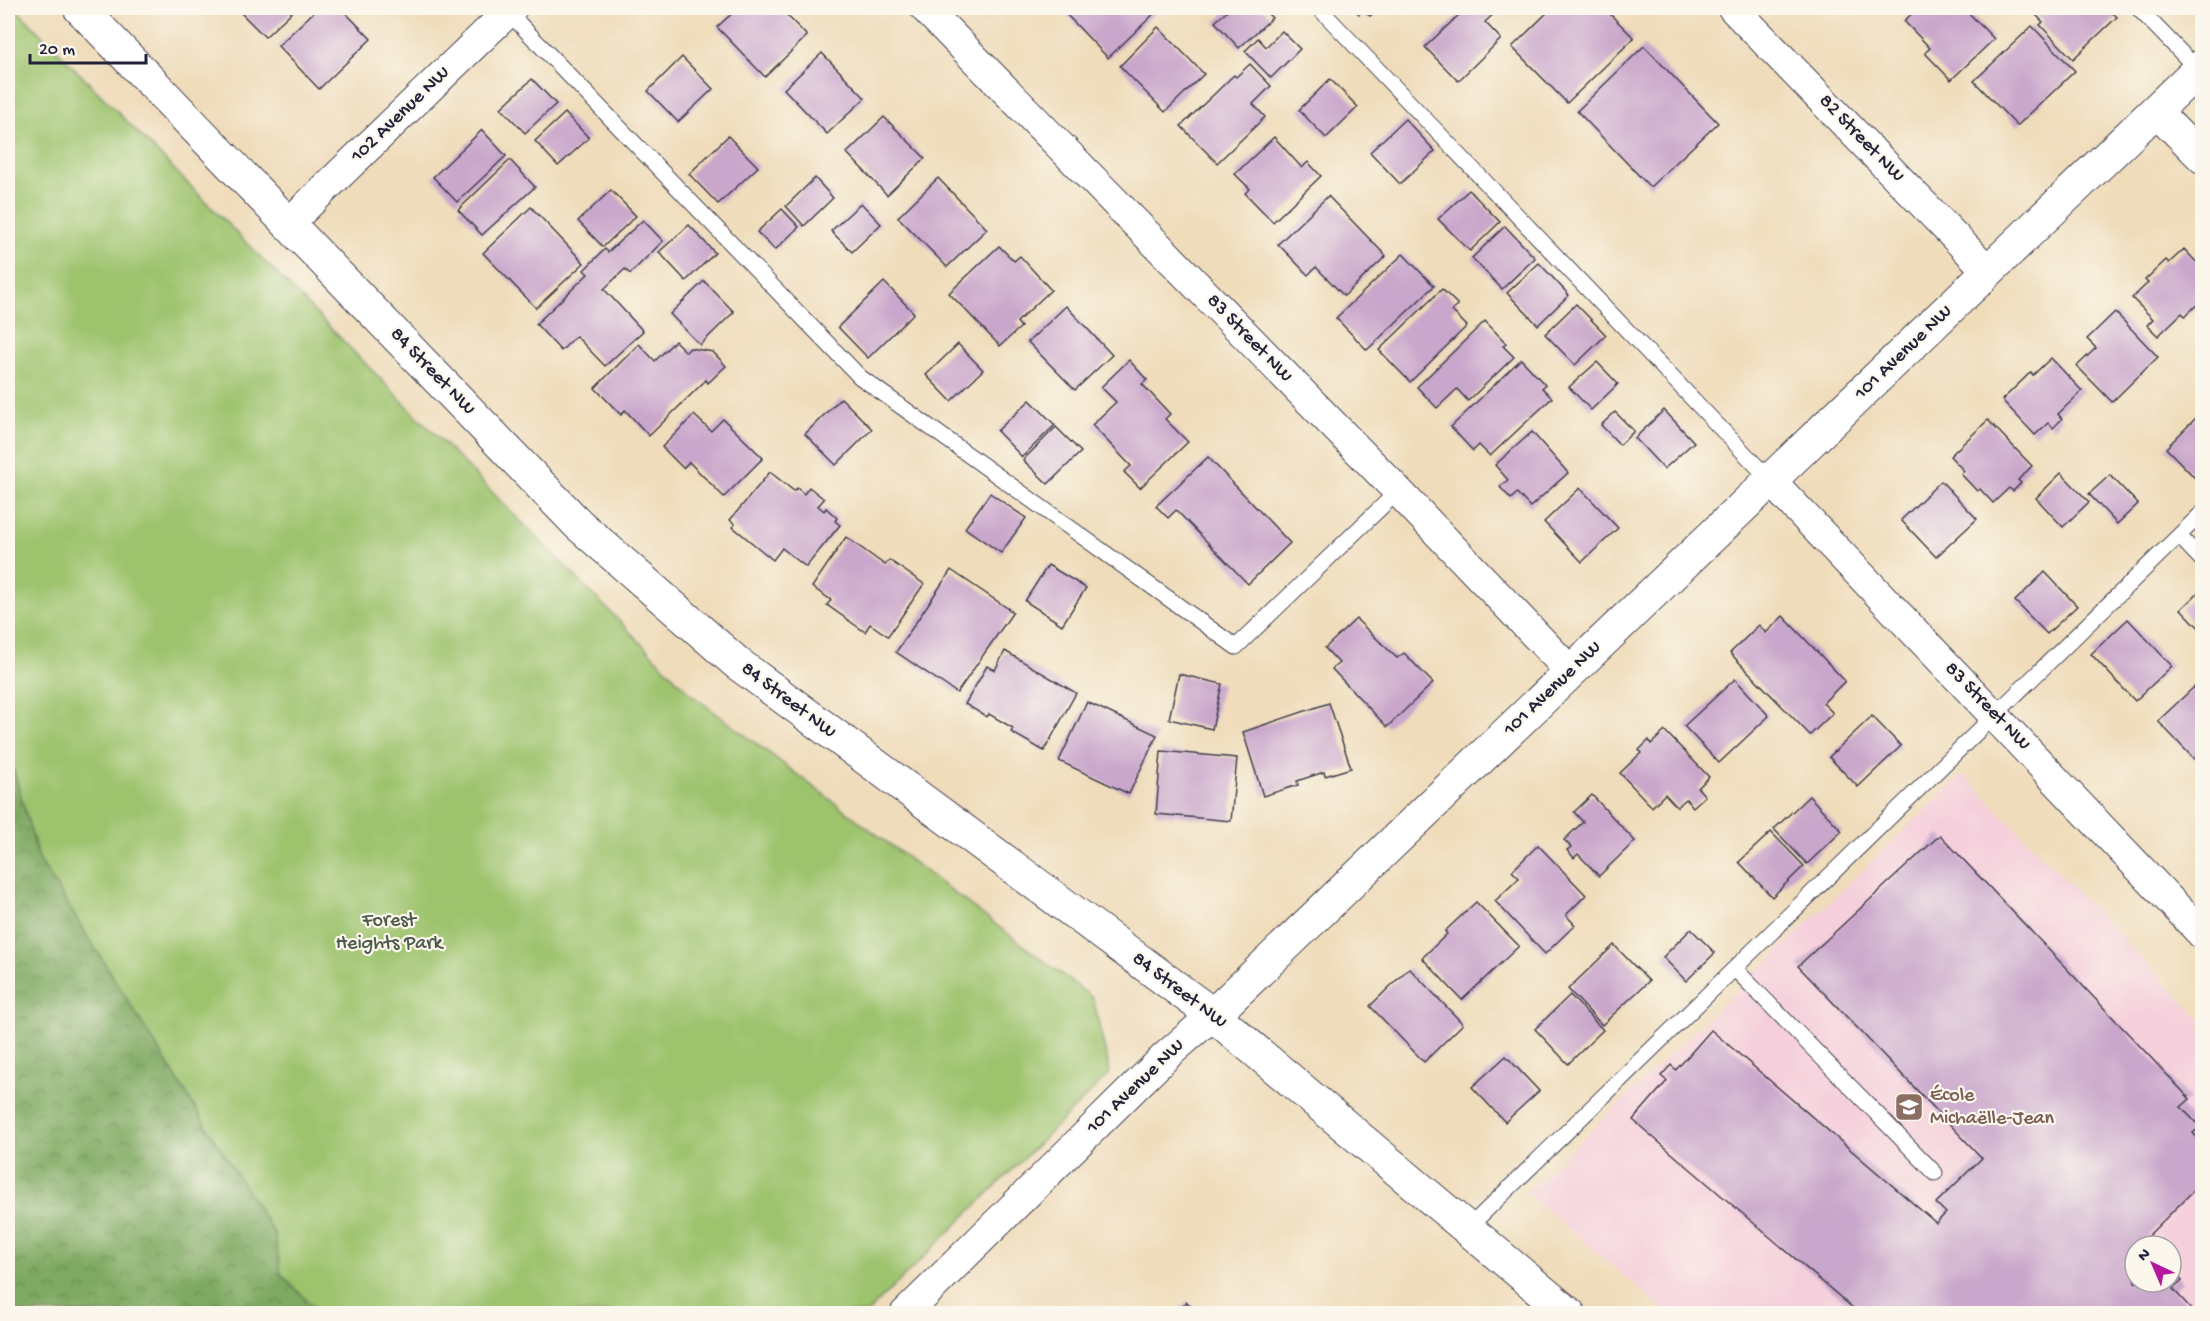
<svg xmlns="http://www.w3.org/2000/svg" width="2210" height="1321" font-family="'Gochi Hand',sans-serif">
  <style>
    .built { fill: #f5cfdb; fill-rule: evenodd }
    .green { fill: #9dc36d; stroke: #607254; stroke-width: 1.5 }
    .forest { fill: url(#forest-crowns); stroke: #50664e; stroke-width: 1.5 }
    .building { fill: #c9a6cb }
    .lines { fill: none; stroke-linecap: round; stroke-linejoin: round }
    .service-casing { stroke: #413e4e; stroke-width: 17 }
    .minor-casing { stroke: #413e4e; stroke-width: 32 }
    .tertiary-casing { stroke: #413e4e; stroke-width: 35 }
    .secondary-casing { stroke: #413e4e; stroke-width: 35 }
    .service { stroke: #fff; stroke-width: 15 }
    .minor { stroke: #fff; stroke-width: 30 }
    .tertiary { stroke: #fff; stroke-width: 33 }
    .secondary { stroke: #fff; stroke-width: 33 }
    .labels { text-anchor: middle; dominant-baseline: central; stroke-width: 4.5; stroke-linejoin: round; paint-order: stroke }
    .street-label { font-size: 20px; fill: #22223b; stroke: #fbf7ec }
    .park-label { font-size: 20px; fill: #4d5a4c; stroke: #fbf7ec }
    .education-label { font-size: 20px; fill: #785e54; stroke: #fbf7ec; text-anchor: start }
  </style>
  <defs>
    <pattern id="forest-crowns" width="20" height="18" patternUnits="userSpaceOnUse" patternTransform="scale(1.5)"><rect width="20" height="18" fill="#7ea960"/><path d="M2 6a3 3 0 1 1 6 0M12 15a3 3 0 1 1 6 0" fill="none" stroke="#678950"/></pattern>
  </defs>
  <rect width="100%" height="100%" fill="#fbf7ec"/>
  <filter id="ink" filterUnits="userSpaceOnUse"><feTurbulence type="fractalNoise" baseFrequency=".0167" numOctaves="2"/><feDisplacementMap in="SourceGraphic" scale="12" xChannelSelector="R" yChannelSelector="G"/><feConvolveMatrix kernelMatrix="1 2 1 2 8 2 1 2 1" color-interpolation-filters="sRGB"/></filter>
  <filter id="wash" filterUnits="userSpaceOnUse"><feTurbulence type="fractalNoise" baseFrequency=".008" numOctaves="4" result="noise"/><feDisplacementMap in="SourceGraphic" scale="24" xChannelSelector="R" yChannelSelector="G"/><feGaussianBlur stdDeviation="1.35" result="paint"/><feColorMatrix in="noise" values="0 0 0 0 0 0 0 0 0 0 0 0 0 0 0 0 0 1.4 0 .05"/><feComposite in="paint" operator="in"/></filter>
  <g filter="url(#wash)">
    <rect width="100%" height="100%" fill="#efdcba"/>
    <path class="built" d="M1963,774L2202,1021V1313H1668L1526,1193ZM2135,1246H2171V1282H2135Z"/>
    <path class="green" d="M8,8H15L692,695L1093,998L1110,1073L867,1313H8Z"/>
    <path class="forest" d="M8,751L39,859L275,1235L281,1274L319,1313H8Z"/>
    <g id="blocks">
      <g class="building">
        <path d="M236,8H296L265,37Z"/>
        <path d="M318,8H341L371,39L319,89L278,46Z"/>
        <path d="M738,8H780L807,36L765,77L717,27Z"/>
        <path d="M1076,8H1160L1108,58L1067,15Z"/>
        <path d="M1230,8H1262L1272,18L1239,48L1215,22Z"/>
        <path d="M1353,8H1379L1370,16L1363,11L1359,14Z"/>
        <path d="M1459,8H1500L1485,22L1501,39L1458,81L1425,47L1463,11Z"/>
        <path d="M1552,8H1604L1634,38L1567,103L1512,47Z"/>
        <path d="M1918,8H1964L1994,39L1951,80L1925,53L1930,48L1904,21Z"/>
        <path d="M2043,8H2108L2117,17L2073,59L2040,25L2043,22L2036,15Z"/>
        <path d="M2032,26L2075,71L2017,126L1974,81Z"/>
        <path d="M1158,27L1204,74L1165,112L1120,66Z"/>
        <path d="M1282,31L1300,49L1271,78L1245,51L1258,38L1266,47Z"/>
        <path d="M1644,46L1718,123L1650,187L1577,111Z"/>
        <path d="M822,53L865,98L827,134L784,89Z"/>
        <path d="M682,57L713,89L678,122L648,91Z"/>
        <path d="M1250,64L1271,86L1253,104L1265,117L1217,163L1181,126L1234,75L1236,77Z"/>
        <path d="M532,79L556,104L525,133L501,108Z"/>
        <path d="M1330,79L1358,107L1326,138L1299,110Z"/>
        <path d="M565,113L589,138L558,166L535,141Z"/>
        <path d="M884,117L925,158L887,195L847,153Z"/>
        <path d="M1405,119L1435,151L1400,184L1370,152Z"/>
        <path d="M482,130L506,156L457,202L433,177Z"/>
        <path d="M728,136L758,167L718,204L689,174Z"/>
        <path d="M1274,137L1302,168L1308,162L1321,176L1273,222L1245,193L1250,189L1235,174Z"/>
        <path d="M510,160L535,187L482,235L458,210Z"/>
        <path d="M815,178L833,198L804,226L786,206Z"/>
        <path d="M938,178L987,229L947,267L898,217Z"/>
        <path d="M611,190L636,216L603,247L578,221Z"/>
        <path d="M1469,190L1500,222L1470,251L1438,219Z"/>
        <path d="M1328,196L1386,256L1344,296L1316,267L1308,275L1278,244Z"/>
        <path d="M861,203L881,224L852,252L831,231Z"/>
        <path d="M531,207L584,263L536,308L483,253Z"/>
        <path d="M782,209L799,227L775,250L757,232Z"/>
        <path d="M643,220L663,241L630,274L625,269L604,289L643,331L605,366L576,336L561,351L536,324L588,274L584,270L605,249L608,252Z"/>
        <path d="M689,225L715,253L686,281L659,252Z"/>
        <path d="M1505,226L1535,258L1502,289L1472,258Z"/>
        <path d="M999,246L1014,261L1020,256L1051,290L1017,322L1021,327L1000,346L949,293Z"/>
        <path d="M2184,249L2202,268V300L2185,316L2182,313L2158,336L2147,325L2153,319L2132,298L2148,283L2145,280L2166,260L2169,263Z"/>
        <path d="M1403,254L1434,286L1367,350L1336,318Z"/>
        <path d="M1539,263L1569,295L1538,325L1507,293Z"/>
        <path d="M704,281L734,312L700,345L670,314Z"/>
        <path d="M884,282L914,313L868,358L838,327Z"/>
        <path d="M1442,289L1458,305L1452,311L1467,326L1410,382L1379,350Z"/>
        <path d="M1576,304L1606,335L1575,365L1545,334Z"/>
        <path d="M1066,306L1112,355L1075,390L1028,342Z"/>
        <path d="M2115,312L2158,357L2112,402L2077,366L2096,348L2087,339Z"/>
        <path d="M1485,321L1506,343L1503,346L1514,357L1468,401L1457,389L1437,408L1417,387Z"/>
        <path d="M675,341L686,352L690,348L713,352L726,366L708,383L706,380L649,436L625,410L621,415L595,388L639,344L655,361Z"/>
        <path d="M958,344L983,370L951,401L926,375Z"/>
        <path d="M2051,358L2082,391L2058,414L2062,419L2053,428L2048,423L2035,435L2002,400L2031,372L2033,375Z"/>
        <path d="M1521,359L1545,385L1542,388L1552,398L1490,456L1479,445L1473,451L1451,427Z"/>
        <path d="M1129,360L1147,380L1142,384L1170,414L1165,419L1188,442L1140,488L1124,472L1131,466L1092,425L1116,402L1101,387Z"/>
        <path d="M1597,362L1618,384L1591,410L1569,387Z"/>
        <path d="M841,398L872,429L836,465L805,434Z"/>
        <path d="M1030,400L1055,425L1022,457L997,431Z"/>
        <path d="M1664,410L1694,442L1664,469L1635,438Z"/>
        <path d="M1615,412L1634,431L1620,445L1601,425Z"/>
        <path d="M2202,412V476L2198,481L2166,448Z"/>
        <path d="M694,415L711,431L723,419L763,458L724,497L689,462L683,468L662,447Z"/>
        <path d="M1988,420L2032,466L2018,480L2021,483L2013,491L2009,488L1993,503L1980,489L1977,491L1961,474L1964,471L1950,456Z"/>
        <path d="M1056,427L1081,452L1048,484L1023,460Z"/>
        <path d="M1532,432L1568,473L1530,507L1517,493L1511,499L1500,487L1508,480L1495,465Z"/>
        <path d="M1208,457L1290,543L1248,584L1176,510L1168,518L1156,506Z"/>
        <path d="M770,472L794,491L797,488L804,494L809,487L824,499L818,506L824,511L826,508L837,518L835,521L840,525L806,567L782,548L773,560L733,527L735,524L730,520Z"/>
        <path d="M2061,473L2089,502L2063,527L2036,498Z"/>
        <path d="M2110,475L2138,504L2117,524L2089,494Z"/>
        <path d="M1941,481L1977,519L1936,557L1901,520Z"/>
        <path d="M1580,488L1618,528L1582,562L1544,522Z"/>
        <path d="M990,493L1026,518L1001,553L965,528Z"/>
        <path d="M846,537L885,565L889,560L924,584L888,636L870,624L865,632L827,605L831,600L812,587Z"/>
        <path d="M1048,565L1086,588L1062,625L1025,601Z"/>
        <path d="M951,570L1013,612L957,693L896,652Z"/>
        <path d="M2045,572L2077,606L2047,634L2015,601Z"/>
        <path d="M2202,589V631L2181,609Z"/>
        <path d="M1783,616L1845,681L1823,703L1833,713L1810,735L1730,653L1759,625L1766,633Z"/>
        <path d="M1356,619L1397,658L1404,653L1433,683L1387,727L1332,669L1339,663L1325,648Z"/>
        <path d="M2128,619L2172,666L2135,701L2091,654Z"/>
        <path d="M1005,651L1076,693L1044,751L1011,732L1013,728L989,714L987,717L965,704L987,666L995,670Z"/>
        <path d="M1179,674L1222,684L1212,729L1169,719Z"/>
        <path d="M1735,679L1769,716L1719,763L1684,726Z"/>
        <path d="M2194,687L2202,696V751L2194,759L2158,721Z"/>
        <path d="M1087,702L1157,735L1129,794L1059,761Z"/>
        <path d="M1329,703L1351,768L1325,776L1324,772L1297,781L1298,785L1263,796L1243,732Z"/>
        <path d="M1872,716L1901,746L1858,787L1829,757Z"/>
        <path d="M1665,731L1709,777L1698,788L1705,796L1693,807L1686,799L1677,807L1665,794L1652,807L1620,773L1641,753L1639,750L1649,740L1651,744Z"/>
        <path d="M1161,751L1237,758L1231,821L1156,814Z"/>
        <path d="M1592,795L1635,841L1599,876L1578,854L1574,858L1567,850L1571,847L1564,840L1583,822L1574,812Z"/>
        <path d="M1809,796L1842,831L1807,864L1774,829Z"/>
        <path d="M1771,832L1804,866L1772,897L1739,862Z"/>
        <path d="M1940,835L2190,1099L2181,1107L2200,1127L2193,1133L2202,1143V1182L2142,1242L2146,1246H2135V1282H2171V1269L2182,1281L2173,1289L2196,1314H1860L1633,1120L1667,1081L1661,1076L1671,1065L1676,1070L1711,1030L1936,1223L1946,1213L1936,1203L1982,1158L1798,966Z"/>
        <path d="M1538,845L1586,895L1566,915L1575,925L1545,954L1495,901L1519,878L1512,871Z"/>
        <path d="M1476,902L1519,946L1462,1000L1422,958L1447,934L1445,931Z"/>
        <path d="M1691,929L1715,953L1686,981L1663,957Z"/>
        <path d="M1614,945L1649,981L1602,1025L1568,989Z"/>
        <path d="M1409,968L1463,1024L1424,1062L1370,1006Z"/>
        <path d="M1570,995L1603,1030L1568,1064L1535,1029Z"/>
        <path d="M1506,1056L1539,1091L1505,1122L1472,1087Z"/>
        <path d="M1187,1302L1199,1314H1175Z"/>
      </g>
    </g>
  </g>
  <g filter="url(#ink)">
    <use href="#blocks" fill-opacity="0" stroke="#413e4e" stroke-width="1.5"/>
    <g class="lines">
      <g class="service-casing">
        <g id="service">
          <path d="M1319,8L1771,481"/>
          <path d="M2138,8L2198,70"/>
          <path d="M506,10L860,377L1236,647L1398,491"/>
          <path d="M2179,536L2202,560"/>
          <path d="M1735,969L1935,1173"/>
          <path d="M1468,1228L2202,513"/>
        </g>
      </g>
      <g class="minor-casing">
        <g id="minor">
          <path d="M925,8L1398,491L1571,672"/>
          <path d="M1733,8L1988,271"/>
          <path d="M2156,111L2202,158"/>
          <path d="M289,223L512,8"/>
          <path d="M1771,481L2202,934"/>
          <path d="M905,1314L1166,1056L1213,1015"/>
        </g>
      </g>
      <g class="tertiary-casing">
        <path id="tertiary" d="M1213,1015L2202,66"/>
      </g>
      <g class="secondary-casing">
        <path id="secondary" d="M80,8L578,524L737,663L1213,1015L1569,1314"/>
      </g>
      <use href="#service" class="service"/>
      <use href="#minor" class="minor"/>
      <use href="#tertiary" class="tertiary"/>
      <use href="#secondary" class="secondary"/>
    </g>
  </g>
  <defs>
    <g id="school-square" transform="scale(1.5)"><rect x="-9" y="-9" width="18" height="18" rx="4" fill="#8d6e63" stroke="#fbf7ec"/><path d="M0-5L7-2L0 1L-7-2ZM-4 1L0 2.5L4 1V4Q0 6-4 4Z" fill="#fff"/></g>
  </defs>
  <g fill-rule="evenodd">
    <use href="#school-square" x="1909" y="1107"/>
  </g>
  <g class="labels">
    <g class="street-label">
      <text transform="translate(401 115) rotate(-44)">102 Avenue NW</text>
      <text transform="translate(1861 139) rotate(46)">82 Street NW</text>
      <text transform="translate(1249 339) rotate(46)">83 Street NW</text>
      <text transform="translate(1904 353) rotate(-44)">101 Avenue NW</text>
      <text transform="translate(432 372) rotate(46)">84 Street NW</text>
      <text transform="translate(1553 689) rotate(-44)">101 Avenue NW</text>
      <text transform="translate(788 701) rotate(37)">84 Street NW</text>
      <text transform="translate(1987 707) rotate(46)">83 Street NW</text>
      <text transform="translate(1179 991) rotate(37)">84 Street NW</text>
      <text transform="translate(1136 1087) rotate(-44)">101 Avenue NW</text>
    </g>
    <g class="park-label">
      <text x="389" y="921">Forest<tspan x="389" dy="23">Heights Park</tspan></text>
    </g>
    <g class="education-label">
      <text x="1930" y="1096">École<tspan x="1930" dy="23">Michaëlle-Jean</tspan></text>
    </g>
  </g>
  <rect width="2210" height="1321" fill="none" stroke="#fbf7ec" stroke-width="30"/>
  <g transform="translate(2153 1264) rotate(316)"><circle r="28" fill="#fbf7ec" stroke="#a4a2a5" stroke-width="1.5"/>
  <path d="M0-4.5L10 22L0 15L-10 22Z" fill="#b5179e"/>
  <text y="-9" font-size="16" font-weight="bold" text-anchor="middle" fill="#22223b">N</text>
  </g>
  <path d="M30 54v9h116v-9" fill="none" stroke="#22223b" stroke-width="3"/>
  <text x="39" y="54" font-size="18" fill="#22223b" stroke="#fbf7ec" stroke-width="4.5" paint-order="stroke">20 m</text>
</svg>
